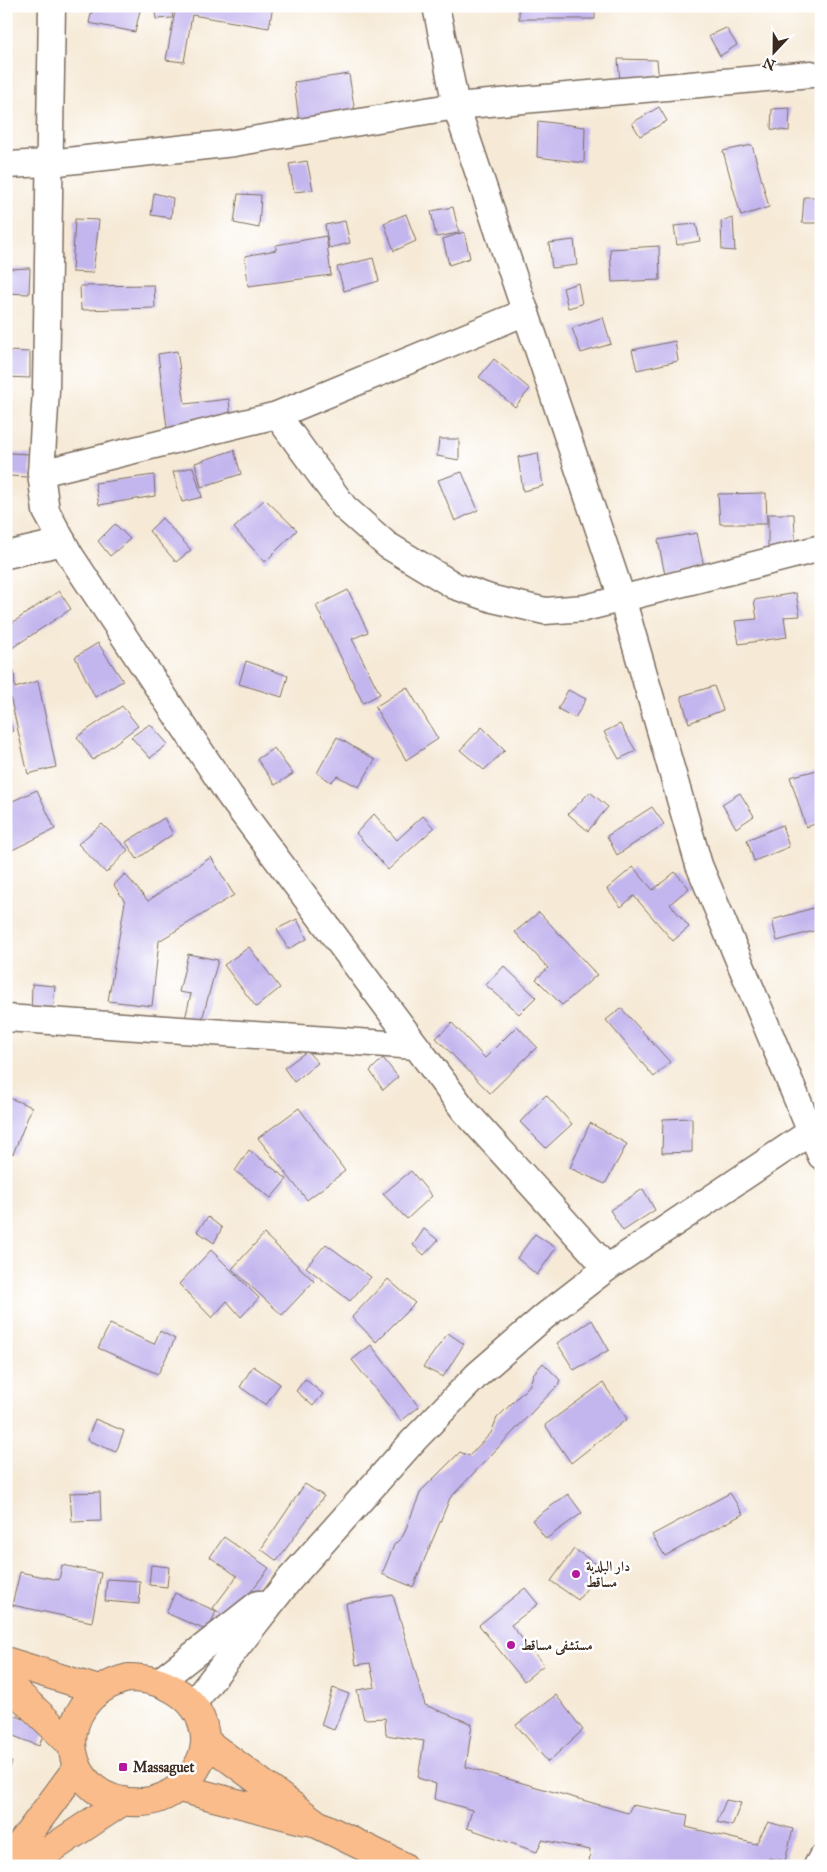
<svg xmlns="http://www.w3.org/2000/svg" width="827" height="1872" font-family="'IM FELL Great Primer',Amiri,serif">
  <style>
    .building { fill: #c3b5ee }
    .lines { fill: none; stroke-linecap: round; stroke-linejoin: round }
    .minor-casing { stroke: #7c6d5f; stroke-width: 29 }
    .trunk-casing { stroke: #7c6d5f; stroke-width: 30 }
    .minor { stroke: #fff; stroke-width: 26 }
    .trunk { stroke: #fabc8b; stroke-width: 28 }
    .poi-dot { fill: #b5179e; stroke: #fff; stroke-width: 2 }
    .labels { text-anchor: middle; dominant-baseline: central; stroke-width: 5; stroke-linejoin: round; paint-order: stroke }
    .poi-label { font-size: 14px; font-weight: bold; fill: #3b2a1e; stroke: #fff; text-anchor: start }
  </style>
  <rect width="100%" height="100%" fill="#fff"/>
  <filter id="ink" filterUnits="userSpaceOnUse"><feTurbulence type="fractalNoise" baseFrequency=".02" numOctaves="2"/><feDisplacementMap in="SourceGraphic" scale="10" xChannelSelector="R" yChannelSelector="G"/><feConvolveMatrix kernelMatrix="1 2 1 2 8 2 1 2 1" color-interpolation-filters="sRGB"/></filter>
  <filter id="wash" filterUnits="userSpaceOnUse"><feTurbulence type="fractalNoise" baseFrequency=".0096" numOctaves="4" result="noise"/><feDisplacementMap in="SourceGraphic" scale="20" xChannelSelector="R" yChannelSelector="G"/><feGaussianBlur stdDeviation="1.12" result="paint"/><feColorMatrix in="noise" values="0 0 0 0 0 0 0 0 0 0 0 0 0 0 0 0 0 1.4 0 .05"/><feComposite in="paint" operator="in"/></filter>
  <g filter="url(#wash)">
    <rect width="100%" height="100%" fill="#f6ead7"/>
    <g id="blocks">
      <g class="building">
        <path d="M93,6H141L135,32L89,23Z"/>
        <path d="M154,6H171L173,18L156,19Z"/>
        <path d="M176,6H273L269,28L192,15L184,62L166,60Z"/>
        <path d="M348,6H374V8L349,11Z"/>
        <rect x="519" y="6" width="76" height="13"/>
        <path d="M726,28L737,45L720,56L709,36Z"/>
        <path d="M618,59L657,60L659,82L620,81Z"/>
        <path d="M349,74L355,113L299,121L294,82Z"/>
        <path d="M659,107L667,121L640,136L632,123Z"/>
        <path d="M790,108L789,131L771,129L772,109Z"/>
        <path d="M538,121L585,127L584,163L537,157Z"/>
        <path d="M752,145L769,207L741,216L723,151Z"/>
        <path d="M307,161L313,190L294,192L289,164Z"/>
        <path d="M154,193L173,198L171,218L151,215Z"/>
        <path d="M238,194L261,195L259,228L234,223Z"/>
        <path d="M804,197H821V223H802Z"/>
        <path d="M453,207L459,233L436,237L431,211Z"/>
        <path d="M406,214L416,241L394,251L384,223Z"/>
        <path d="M733,218L735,251L722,250L721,221Z"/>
        <path d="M75,219L99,220L93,273L72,272Z"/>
        <path d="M345,221L350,243L329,248L325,225Z"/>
        <path d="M696,224L700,241L677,245L674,226Z"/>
        <path d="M464,232L470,258L449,265L443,239Z"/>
        <path d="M326,236L331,275L248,286L245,256L276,250V245Z"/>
        <path d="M574,240L577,265L552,268L549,243Z"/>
        <path d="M659,246L660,280L612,282L610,249Z"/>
        <path d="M373,258L379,281L344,291L337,267Z"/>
        <path d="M30,268L29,294L6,293V269Z"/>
        <path d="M578,283L582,304L568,308L563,288Z"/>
        <path d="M154,285L155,308L81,310L80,286Z"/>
        <path d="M603,317L611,344L581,353L572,328Z"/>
        <path d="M675,341L678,361L637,370L632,350Z"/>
        <path d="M6,351L30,352V378L6,377Z"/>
        <path d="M177,351L185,404L229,399L231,420L167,428L158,354Z"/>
        <path d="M494,359L530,389L515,407L479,377Z"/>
        <path d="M439,439H459V460L437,456Z"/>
        <path d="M234,450L241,474L201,487L195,463Z"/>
        <path d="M10,453L30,454L29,477L8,476Z"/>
        <path d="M538,453L543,486L523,491L518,457Z"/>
        <path d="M193,467L202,497L182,502L173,472Z"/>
        <path d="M462,472L478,510L455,521L438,480Z"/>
        <path d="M154,475L155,496L99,505L95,483Z"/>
        <path d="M766,493L767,524H720L718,494Z"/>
        <path d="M265,499L297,530L265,562L234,528Z"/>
        <path d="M768,514H794L796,554L768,553Z"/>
        <path d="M162,518L191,550L176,562L149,531Z"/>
        <path d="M115,524L130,539L110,556L98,541Z"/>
        <path d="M697,533L704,567L665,575L658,540Z"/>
        <path d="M348,590L368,632L352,639L380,694L363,703L316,606Z"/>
        <path d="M59,591L71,609L6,652V627Z"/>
        <path d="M796,593L800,616L784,617L787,637L739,644L735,621L757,619L754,600Z"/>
        <path d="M98,643L123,681L95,697L75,657Z"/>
        <path d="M246,661L288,676L282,697L239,684Z"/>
        <path d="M14,671L15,688L38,681L56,767L28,774L6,679V673Z"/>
        <path d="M714,686L723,710L689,723L681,696Z"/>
        <path d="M407,687L438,739L406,760L375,707Z"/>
        <path d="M568,690L586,699L575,718L558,709Z"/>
        <path d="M122,706L138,726L93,760L77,737Z"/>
        <path d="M6,713L13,731L6,734Z"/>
        <path d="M150,724L168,744L150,758L131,737Z"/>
        <path d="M620,724L636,751L619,759L604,732Z"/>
        <path d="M482,727L505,750L484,770L460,750Z"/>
        <path d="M337,737L375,760L359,787L337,776L331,782L317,773Z"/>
        <path d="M274,748L293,774L275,785L257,759Z"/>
        <path d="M821,769V822L806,827L790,777Z"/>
        <path d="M37,790L55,829L6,853V804Z"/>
        <path d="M590,792L608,807L588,831L568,814Z"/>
        <path d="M740,793L754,816L736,828L722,804Z"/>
        <path d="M652,807L664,824L617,855L607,836Z"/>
        <path d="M374,814L397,840L423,816L434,828L388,870L356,833Z"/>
        <path d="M164,818L173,834L137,859L126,842Z"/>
        <path d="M102,824L128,850L106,873L78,844Z"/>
        <path d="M782,825L789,847L754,861L747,840Z"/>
        <path d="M211,857L234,895L159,941L152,1006L108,1001L125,902L114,885L125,874L148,901Z"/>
        <path d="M633,867L653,890L675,872L689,888L670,904L689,927L673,941L634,896L621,907L607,889Z"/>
        <path d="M820,906L821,929L777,941L772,920Z"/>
        <path d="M539,912L597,975L562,1005L536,979L548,968L515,932Z"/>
        <path d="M297,919L307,939L288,949L277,929Z"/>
        <path d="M249,947L280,988L256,1007L224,965Z"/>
        <path d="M188,954L218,960L199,1031L183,1027L191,994L179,992Z"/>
        <path d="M504,966L536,997L519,1014L486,985Z"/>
        <path d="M32,984L55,986L52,1019L31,1018Z"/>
        <path d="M621,1008L670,1062L654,1077L606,1020Z"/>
        <path d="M452,1023L485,1058L517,1026L537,1047L490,1093L436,1038Z"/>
        <path d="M307,1051L318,1063L294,1082L284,1068Z"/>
        <path d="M383,1058L398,1077L383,1090L370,1071Z"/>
        <path d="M546,1095L572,1124L546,1148L520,1122Z"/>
        <path d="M7,1097L32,1107L13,1154L6,1151Z"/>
        <path d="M299,1108L345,1171L307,1200L258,1138Z"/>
        <path d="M692,1118V1152L662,1153L663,1119Z"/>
        <path d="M590,1123L627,1144L605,1184L570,1168Z"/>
        <path d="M249,1150L287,1179L271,1198L235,1171Z"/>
        <path d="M411,1171L432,1196L407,1219L383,1194Z"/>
        <path d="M643,1189L655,1210L623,1231L610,1210Z"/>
        <path d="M208,1217L222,1228L214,1243L197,1231Z"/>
        <path d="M424,1229L438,1240L424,1255L413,1245Z"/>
        <path d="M264,1234L314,1281L282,1315L232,1269Z"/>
        <path d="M535,1234L556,1248L537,1275L517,1258Z"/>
        <path d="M326,1244L371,1277L350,1301L306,1267Z"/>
        <path d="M211,1250L259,1298L241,1317L227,1301L212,1318L179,1284Z"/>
        <path d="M388,1279L415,1303L376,1342L352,1317Z"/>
        <path d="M592,1320L609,1350L574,1370L557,1343Z"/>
        <path d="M110,1324L154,1344L160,1331L175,1339L158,1374L98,1348Z"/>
        <path d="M448,1333L464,1344L443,1377L423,1367Z"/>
        <path d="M371,1345L419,1407L401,1421L352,1360Z"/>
        <path d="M543,1363L560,1380L558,1385L450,1498L413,1587L382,1574L394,1545L403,1536L421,1491L460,1452L469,1456L491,1433L497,1418L529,1386L534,1373Z"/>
        <path d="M253,1366L280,1384L266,1405L240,1387Z"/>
        <path d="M305,1379L323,1394L313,1406L296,1391Z"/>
        <path d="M603,1383L627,1419L571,1463L545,1425Z"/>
        <path d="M95,1419L124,1431L116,1452L87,1440Z"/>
        <path d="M305,1484L324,1496L277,1561L261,1549Z"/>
        <path d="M100,1492L101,1521L72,1522L70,1493Z"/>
        <path d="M730,1493L743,1514L665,1556L652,1535Z"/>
        <path d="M568,1494L582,1513L546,1539L532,1520Z"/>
        <path d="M224,1537L269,1568L229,1620L213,1608L237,1576L210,1557Z"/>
        <path d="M574,1549L602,1568L578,1600L551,1581Z"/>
        <path d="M62,1565L101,1573L92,1622L12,1605L20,1572L59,1580Z"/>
        <path d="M151,1565L169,1567L167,1587L149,1585Z"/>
        <path d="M107,1579L140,1581L139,1604L105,1601Z"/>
        <path d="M525,1588L538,1604L511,1625L544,1665L524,1681L479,1625Z"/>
        <path d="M175,1593L216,1611L208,1631L166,1613Z"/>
        <path d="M393,1595L425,1705L472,1724L466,1767L628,1813L632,1805L688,1815L686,1827L756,1844L768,1822L793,1829L785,1861L769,1858L767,1866H589L590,1850L542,1840L537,1852L467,1828L472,1810L434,1799L436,1784L418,1778L424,1741L386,1735L385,1718L364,1719L357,1690L375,1687L370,1663L356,1665L346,1603Z"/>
        <path d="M333,1688L349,1694L334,1730L321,1725Z"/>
        <path d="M556,1695L583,1730L548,1762L516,1725Z"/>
        <path d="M6,1712L46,1728L39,1746L6,1733Z"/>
        <path d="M6,1760L12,1762L7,1778H6Z"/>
        <path d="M726,1800L741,1803L732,1826L717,1822Z"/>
      </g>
    </g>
  </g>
  <g filter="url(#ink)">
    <use href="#blocks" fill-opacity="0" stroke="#7c6d5f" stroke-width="1"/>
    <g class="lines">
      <g class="minor-casing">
        <g id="minor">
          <path d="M52,6L46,390L41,473L46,511L70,555L230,796L464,1110L607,1268"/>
          <path d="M436,6L456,106L622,598L699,865L821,1156"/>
          <path d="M6,165L49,163L234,143L456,106L811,74"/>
          <path d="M277,415L344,507L387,545L455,586L493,599L545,611L585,608L821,548"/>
          <path d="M41,473L277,415L526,312"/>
          <path d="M6,555L63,542"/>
          <path d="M6,1018L416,1046"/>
          <path d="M160,1681L258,1604"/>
          <path d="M192,1705L290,1579L414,1440L477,1375L545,1316L607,1268L821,1125"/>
          <path d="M817,1866L821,1859"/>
        </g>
      </g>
      <g class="trunk-casing">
        <g id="trunk">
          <path d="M6,1661L99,1690"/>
          <path d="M128,1678C165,1678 204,1699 205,1740C205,1771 172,1801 142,1802C60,1807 44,1699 128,1678Z"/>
          <path d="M6,1682L71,1744"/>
          <path d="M205,1741L317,1824L403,1866"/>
          <path d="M179,1788L306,1821"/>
          <path d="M6,1864L77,1768"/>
          <path d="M26,1866L123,1801"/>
        </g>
      </g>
      <use href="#minor" class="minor"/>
      <use href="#trunk" class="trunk"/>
    </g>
  </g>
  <g class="poi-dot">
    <circle cx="576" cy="1574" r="5"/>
    <circle cx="511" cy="1645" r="5"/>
    <rect x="118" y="1762" width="10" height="10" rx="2.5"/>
  </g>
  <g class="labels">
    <g class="poi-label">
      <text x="586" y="1566">دار البلدية<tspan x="586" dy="16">مساقط</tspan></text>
      <text x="521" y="1645">مستشفى مساقط</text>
      <text x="133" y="1767">Massaguet</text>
    </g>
  </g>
  <rect width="827" height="1872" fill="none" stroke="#fff" stroke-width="25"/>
  <g transform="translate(774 52) rotate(202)" stroke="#ffffff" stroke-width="4" paint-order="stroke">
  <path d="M0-4L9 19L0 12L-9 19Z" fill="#3b2a1e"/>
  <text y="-8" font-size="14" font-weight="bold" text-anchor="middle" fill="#3b2a1e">N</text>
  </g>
</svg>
